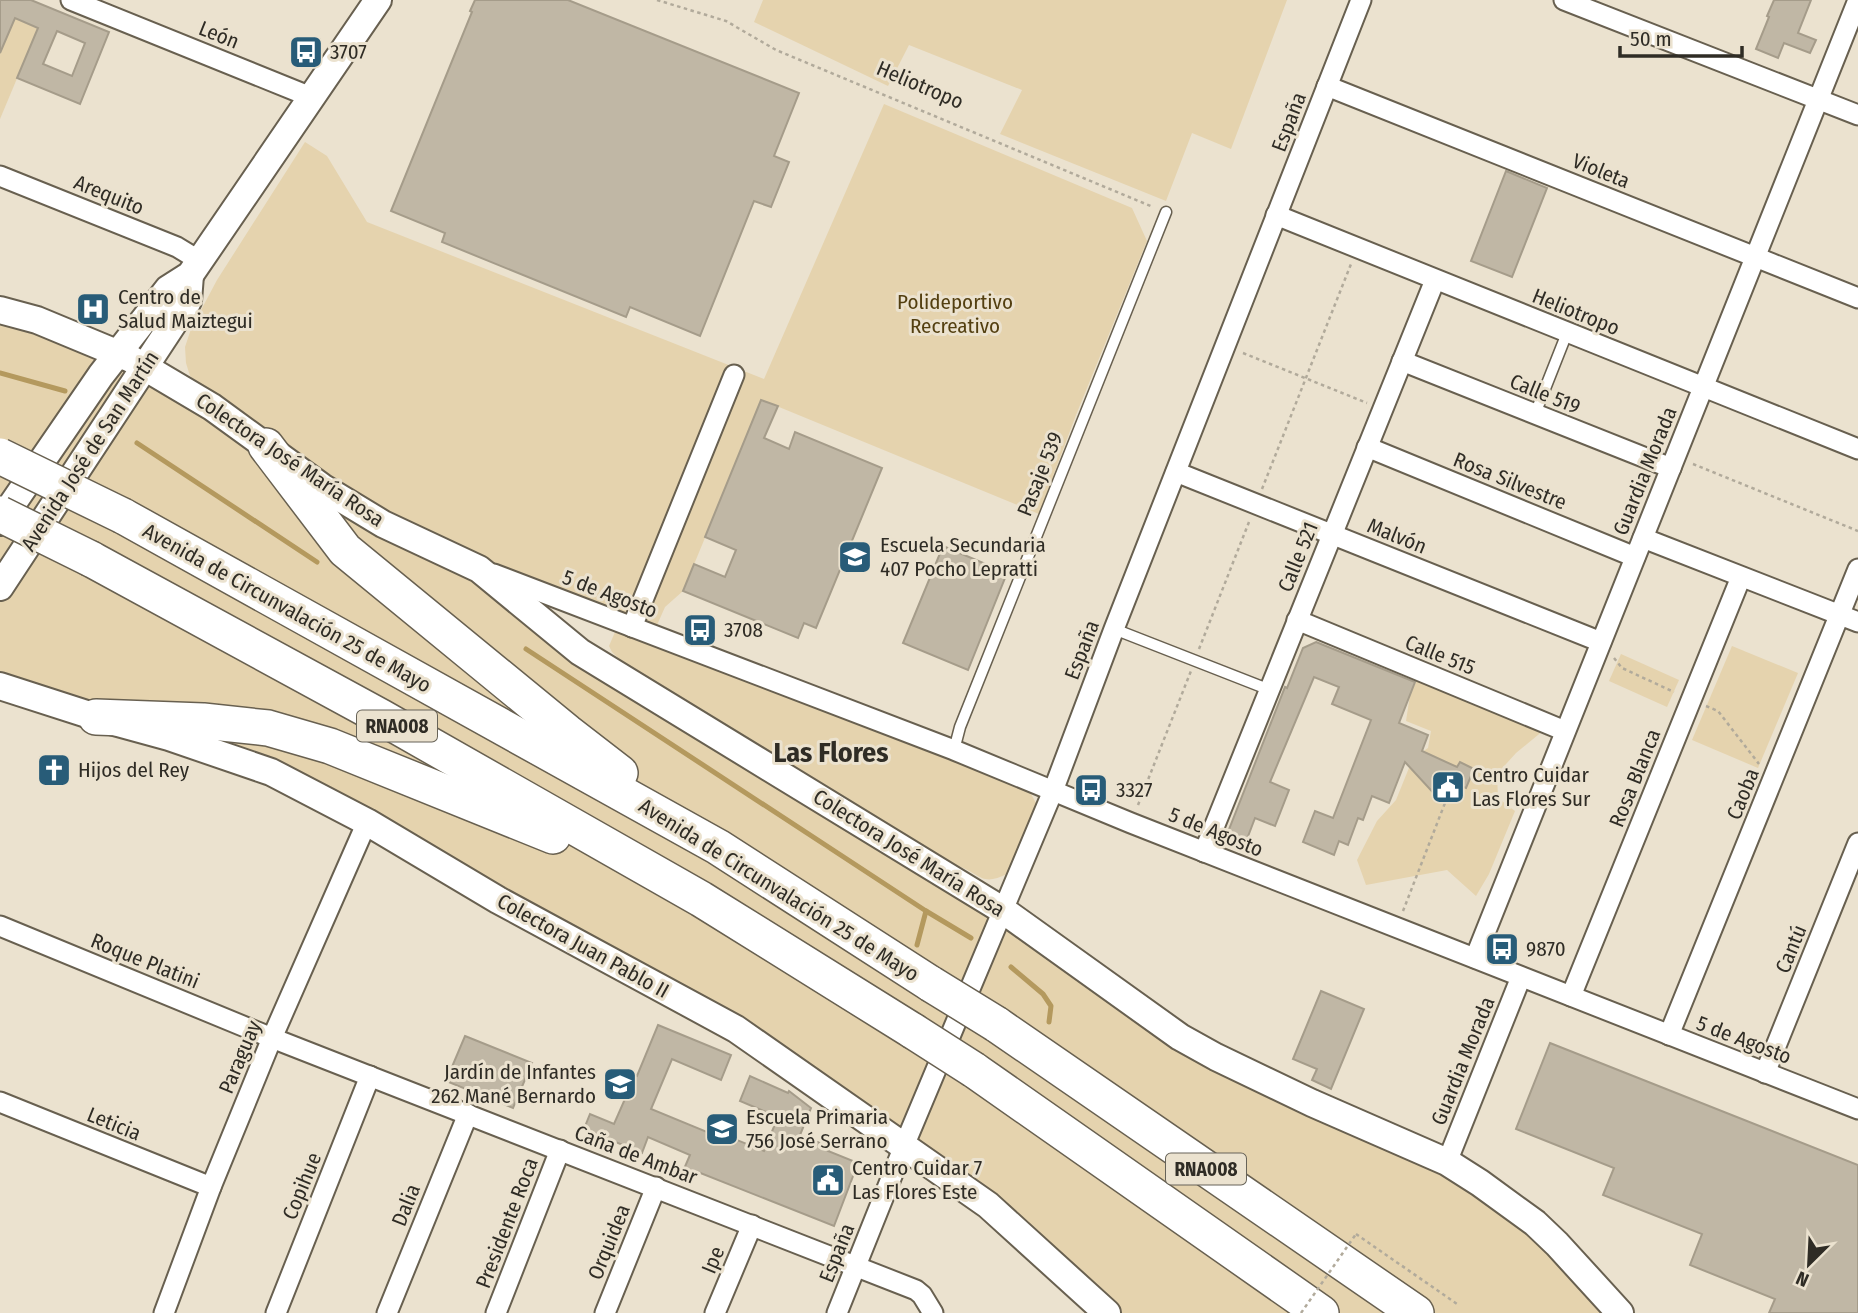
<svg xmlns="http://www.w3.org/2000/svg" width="1858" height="1313" font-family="'Fira Sans Condensed',sans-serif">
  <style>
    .green { fill: #e5d3ae }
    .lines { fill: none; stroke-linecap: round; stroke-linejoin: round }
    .stream { stroke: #b4995e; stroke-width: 5 }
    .building { fill: #c0b7a5; stroke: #a59c8a; stroke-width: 2; fill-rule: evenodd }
    .service-casing { stroke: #686050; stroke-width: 13 }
    .minor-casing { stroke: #686050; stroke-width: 23 }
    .secondary-casing { stroke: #686050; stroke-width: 30 }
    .motorway-casing { stroke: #686050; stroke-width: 38 }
    .path { stroke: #b1aa9b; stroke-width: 2.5; stroke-dasharray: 3.5 3.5; stroke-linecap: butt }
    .service { stroke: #fff; stroke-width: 10 }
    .minor { stroke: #fff; stroke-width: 19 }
    .secondary { stroke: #fff; stroke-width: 26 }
    .motorway { stroke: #fff; stroke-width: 35 }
    .motorway-bridge-casing { stroke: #686050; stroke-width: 38; stroke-linecap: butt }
    .path-bridge { stroke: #b1aa9b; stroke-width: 2.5; stroke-dasharray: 3.5 3.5; stroke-linecap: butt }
    .motorway-bridge { stroke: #fff; stroke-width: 35 }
    .labels { text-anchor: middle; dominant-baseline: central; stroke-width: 6; stroke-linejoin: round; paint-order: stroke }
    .shield { fill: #ebe2cf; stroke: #676358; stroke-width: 2 }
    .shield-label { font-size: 19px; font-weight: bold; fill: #2f2c25 }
    .street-label { font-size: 21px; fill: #2f2c25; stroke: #ebe2cf }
    .poi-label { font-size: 21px; fill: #2f2c25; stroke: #ebe2cf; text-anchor: start }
    .park-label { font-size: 21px; fill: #533f10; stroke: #ebe2cf }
    .district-label { font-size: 28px; font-weight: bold; fill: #2f2c25; stroke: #ebe2cf }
  </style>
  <rect width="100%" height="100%" fill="#ebe2cf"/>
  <g class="green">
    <path d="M0,0L47,7L0,119Z"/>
    <path d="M763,0H1287L1231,149L1192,133L1166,201L1000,134L1022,90L909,45L888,86L754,22Z"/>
    <path d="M884,104L1132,208L1147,241L1076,415L1039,514L762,400L683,591L665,607L657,625L461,552L364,503L244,413L203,389L190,376L186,363L185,347L191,329L217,280L305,142L327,156L367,222L764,379Z"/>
    <path d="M0,310L37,320L434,549L1180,1037L1447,1162L1620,1313H1107L879,1129L367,822L0,686Z"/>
    <path d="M622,630L975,768L1030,792L1037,805L1009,873C981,887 983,875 958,866L619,659L612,652L609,646L615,632Z"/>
    <path d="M1732,646L1798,673L1758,768L1692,740Z"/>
    <path d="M1621,654L1679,680L1667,707L1609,681Z"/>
    <path d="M1418,678L1544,730L1516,753L1497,774L1498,798L1515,811L1489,874L1476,896L1447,870L1366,885L1357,860L1377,821L1396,800L1413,758L1428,748L1431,731L1406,721L1410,695Z"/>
  </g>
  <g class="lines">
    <g class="stream">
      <path d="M0,373L65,391"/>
      <path d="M137,443L317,562"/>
      <path d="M526,649L926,911L971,938"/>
      <path d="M917,945L926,911"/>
      <path d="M1011,967L1043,994L1051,1006L1049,1022"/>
    </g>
  </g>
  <g class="building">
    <path d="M0,0H31L109,32L80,104L17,78L38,28L15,18L0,53ZM57,31L85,43L72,76L43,64Z"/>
    <path d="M475,0H568L799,93L774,156L789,162L771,207L754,201L700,336L630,307L626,317L442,242L445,233L391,211L472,12L470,11Z"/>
    <path d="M1774,0H1811L1798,33L1816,40L1810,53L1784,43L1778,58L1756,49L1769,17L1767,16Z"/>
    <path d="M1506,171L1547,188L1512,277L1471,261Z"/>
    <path d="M761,400L778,406L764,438L789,449L795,432L882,468L816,628L804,623L798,638L683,591L694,564L725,577L736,550L705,537Z"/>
    <path d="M943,546L1007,573L968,670L903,643Z"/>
    <path d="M1316,642L1415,682L1399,723L1428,735L1422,751L1457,767L1460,762L1474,769L1466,788L1461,786L1439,799L1405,762L1389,803L1372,796L1363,820L1358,818L1348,845L1339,841L1334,855L1303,842L1315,811L1333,818L1371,720L1332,704L1339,687L1314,677L1270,782L1289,790L1275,826L1255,818L1247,839L1228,832L1285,687L1287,688L1303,648Z"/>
    <path d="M1321,991L1364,1009L1331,1089L1312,1080L1317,1069L1293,1059Z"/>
    <path d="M658,1025L731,1055L721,1080L672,1059L651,1109L714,1135L715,1131L764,1151L778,1117L740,1101L750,1076L788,1093L789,1091L811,1108L800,1135L830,1147L828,1151L858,1163L834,1226L698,1172L697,1174L684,1169L690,1155L648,1137L642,1153L584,1129L590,1114L614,1124L625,1099L614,1094L624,1071L637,1076Z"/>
    <path d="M465,1036L532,1063L513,1108L446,1081Z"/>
    <path d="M1550,1043L1858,1165V1313H1769L1775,1299L1690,1265L1702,1234L1603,1195L1614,1168L1516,1129Z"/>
  </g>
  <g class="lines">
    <g class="service-casing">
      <g id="service">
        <path d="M1535,414L1567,333"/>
        <path d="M1114,629L1270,690"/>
        <path d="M954,750L960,727L1166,212"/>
      </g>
    </g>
    <g class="minor-casing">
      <g id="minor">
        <path d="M71,0L311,97"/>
        <path d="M1564,0L1858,115"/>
        <path d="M1327,86L1858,298"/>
        <path d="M0,176L177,247L200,261"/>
        <path d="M1276,215L1858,449"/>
        <path d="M1402,361L1671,468"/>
        <path d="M1367,447L1635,557"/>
        <path d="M1176,472L1601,642"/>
        <path d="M1643,538L1858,622"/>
        <path d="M494,574L954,750L1131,823L1858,1109"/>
        <path d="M1297,620L1565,731"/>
        <path d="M632,627L734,375"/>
        <path d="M1204,852L1435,280"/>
        <path d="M0,926L272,1038L916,1290L922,1295L933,1313"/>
        <path d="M1475,958L1858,0"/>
        <path d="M1571,996L1741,577"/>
        <path d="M1669,1035L1858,569"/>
        <path d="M1765,1073L1858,843"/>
        <path d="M0,1102L211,1187"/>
        <path d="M1447,1162L1521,977"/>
        <path d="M164,1313L211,1187L272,1038L367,822"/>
        <path d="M276,1313L370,1076"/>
        <path d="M387,1313L468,1114"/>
        <path d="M496,1313L560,1150"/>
        <path d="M605,1313L656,1187"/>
        <path d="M715,1313L752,1225"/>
        <path d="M837,1313L904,1146L1053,791L1114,629L1361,0"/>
      </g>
    </g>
    <g class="secondary-casing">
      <g id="secondary">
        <path d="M0,310L37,320L131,359L212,407L322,487L383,524L479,569L580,652L1004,911L1180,1037L1216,1057L1312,1103L1447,1162L1480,1183L1535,1223L1557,1244L1620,1313"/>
        <path d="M0,522L101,375L168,289L190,275L378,0"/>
        <path d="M0,587L188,301L190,275"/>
        <path d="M0,686L96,717L169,737L271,772L367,822L498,900L736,1029L988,1205L1107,1313"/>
      </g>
    </g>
    <g class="motorway-casing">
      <g id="motorway">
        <path d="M266,446L345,550L567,732L620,773"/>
        <path d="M123,516L718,847L931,984"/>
        <path d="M91,559L381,717L701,899L913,1031"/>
        <path d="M96,717L203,721L268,728L330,746L553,836"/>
        <path d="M996,1024L1416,1313"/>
        <path d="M974,1070L1321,1313"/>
      </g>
    </g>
    <g class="path">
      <path d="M657,0L726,21L776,50L1153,207"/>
      <path d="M1243,353L1367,403"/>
      <path d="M1693,464L1858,531"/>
      <path d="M1262,489L1351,264"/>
      <path d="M1199,649L1249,522"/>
      <path d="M1614,658L1622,668L1674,692"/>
      <path d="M1706,706L1718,711L1759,764"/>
      <path d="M1138,805L1191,671"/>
      <path d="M1403,911L1445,803"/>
      <path d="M1356,1234L1457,1304"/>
    </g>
    <use href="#service" class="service"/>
    <use href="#minor" class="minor"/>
    <use href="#secondary" class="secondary"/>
    <use href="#motorway" class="motorway"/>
    <g class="motorway-bridge-casing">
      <g id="motorway-bridge">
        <path d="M0,456L123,516"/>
        <path d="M0,514L91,559"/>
        <path d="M931,984L996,1024"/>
        <path d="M913,1031L974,1070"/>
      </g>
    </g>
    <path class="path-bridge" d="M1301,1313L1356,1234"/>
    <use href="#motorway-bridge" class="motorway-bridge"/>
  </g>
  <defs>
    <g id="bus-square" transform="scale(1.75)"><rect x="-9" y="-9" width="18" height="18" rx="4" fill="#285c78" stroke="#ebe2cf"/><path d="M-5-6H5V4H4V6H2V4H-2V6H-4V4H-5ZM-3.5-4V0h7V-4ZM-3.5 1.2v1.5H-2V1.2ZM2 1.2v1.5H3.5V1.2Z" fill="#fff"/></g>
    <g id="hospital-square" transform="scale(1.75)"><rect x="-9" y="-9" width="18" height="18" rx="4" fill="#285c78" stroke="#ebe2cf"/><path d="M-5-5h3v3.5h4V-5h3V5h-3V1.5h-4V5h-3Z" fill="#fff"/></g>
    <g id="school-square" transform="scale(1.75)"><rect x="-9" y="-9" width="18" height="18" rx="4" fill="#285c78" stroke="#ebe2cf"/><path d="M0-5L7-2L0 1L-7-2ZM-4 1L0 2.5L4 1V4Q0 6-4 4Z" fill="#fff"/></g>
    <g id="church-square" transform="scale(1.75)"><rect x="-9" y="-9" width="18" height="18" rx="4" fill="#285c78" stroke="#ebe2cf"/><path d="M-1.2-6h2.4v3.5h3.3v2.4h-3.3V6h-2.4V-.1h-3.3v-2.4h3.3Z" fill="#fff"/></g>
    <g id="civic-square" transform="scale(1.75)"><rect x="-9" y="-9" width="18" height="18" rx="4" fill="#285c78" stroke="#ebe2cf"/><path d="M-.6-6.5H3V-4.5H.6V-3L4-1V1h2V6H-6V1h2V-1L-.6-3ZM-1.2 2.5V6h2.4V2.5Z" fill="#fff"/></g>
  </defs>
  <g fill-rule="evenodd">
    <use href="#bus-square" x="306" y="52"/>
    <use href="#hospital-square" x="93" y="309"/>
    <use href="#school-square" x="855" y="557"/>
    <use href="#bus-square" x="700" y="630"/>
    <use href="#church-square" x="54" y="770"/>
    <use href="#civic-square" x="1448" y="787"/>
    <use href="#bus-square" x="1091" y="790"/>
    <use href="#bus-square" x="1502" y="949"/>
    <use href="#school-square" x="620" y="1084"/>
    <use href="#school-square" x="722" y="1129"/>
    <use href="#civic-square" x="828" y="1180"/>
  </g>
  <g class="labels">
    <g class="shield">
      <rect x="357" y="710.5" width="80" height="31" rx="5"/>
      <rect x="1166" y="1153.5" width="80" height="31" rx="5"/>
    </g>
    <g class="shield-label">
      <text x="397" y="726">RNA008</text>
      <text x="1206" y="1169">RNA008</text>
    </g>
    <g class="street-label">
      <text transform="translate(219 35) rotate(22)">León</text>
      <text transform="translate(920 85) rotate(23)">Heliotropo</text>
      <text transform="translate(1289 122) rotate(-69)">España</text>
      <text transform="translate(1601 171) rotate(22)">Violeta</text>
      <text transform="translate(109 195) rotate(22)">Arequito</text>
      <text transform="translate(1576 312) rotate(22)">Heliotropo</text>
      <text transform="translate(1545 394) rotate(22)">Calle 519</text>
      <text transform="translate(90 451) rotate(-57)">Avenida José de San Martín</text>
      <text transform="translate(290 460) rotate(34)">Colectora José María Rosa</text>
      <text transform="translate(1645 471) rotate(-68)">Guardia Morada</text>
      <text transform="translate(1040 474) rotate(-68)">Pasaje 539</text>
      <text transform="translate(1510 481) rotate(22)">Rosa Silvestre</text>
      <text transform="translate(1397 536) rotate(22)">Malvón</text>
      <text transform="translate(1298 557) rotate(-68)">Calle 521</text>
      <text transform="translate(610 594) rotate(21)">5 de Agosto</text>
      <text transform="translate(287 608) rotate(29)">Avenida de Circunvalación 25 de Mayo</text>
      <text transform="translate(1082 650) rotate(-69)">España</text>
      <text transform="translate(1440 655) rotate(22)">Calle 515</text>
      <text transform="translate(1635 778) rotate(-68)">Rosa Blanca</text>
      <text transform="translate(1743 794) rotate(-68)">Caoba</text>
      <text transform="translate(1216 832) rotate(22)">5 de Agosto</text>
      <text transform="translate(909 853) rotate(32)">Colectora José María Rosa</text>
      <text transform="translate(779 890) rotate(32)">Avenida de Circunvalación 25 de Mayo</text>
      <text transform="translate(583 946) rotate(29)">Colectora Juan Pablo II</text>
      <text transform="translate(1791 949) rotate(-68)">Cantú</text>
      <text transform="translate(145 961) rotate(22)">Roque Platini</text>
      <text transform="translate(1744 1040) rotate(21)">5 de Agosto</text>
      <text transform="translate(240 1057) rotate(-67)">Paraguay</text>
      <text transform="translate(1463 1061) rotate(-68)">Guardia Morada</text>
      <text transform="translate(114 1124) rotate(22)">Leticia</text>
      <text transform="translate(636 1155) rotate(21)">Caña de Ambar</text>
      <text transform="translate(302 1186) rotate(-68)">Copihue</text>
      <text transform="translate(406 1205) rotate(-68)">Dalia</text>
      <text transform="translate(507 1223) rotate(-69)">Presidente Roca</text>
      <text transform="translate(609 1242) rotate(-68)">Orquidea</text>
      <text transform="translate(837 1253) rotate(-68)">España</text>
      <text transform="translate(713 1260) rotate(-67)">Ipe</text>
    </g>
    <g class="poi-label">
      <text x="330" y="52">3707</text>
      <text x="118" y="297">Centro de<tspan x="118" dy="24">Salud Maiztegui</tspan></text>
      <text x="880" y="545">Escuela Secundaria<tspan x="880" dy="24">407 Pocho Lepratti</tspan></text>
      <text x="724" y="630">3708</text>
      <text x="78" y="770">Hijos del Rey</text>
      <text x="1472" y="775">Centro Cuidar<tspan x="1472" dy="24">Las Flores Sur</tspan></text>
      <text x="1116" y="790">3327</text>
      <text x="1526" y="949">9870</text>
      <text x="596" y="1072" text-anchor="end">Jardín de Infantes<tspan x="596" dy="24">262 Mané Bernardo</tspan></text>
      <text x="746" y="1117">Escuela Primaria<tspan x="746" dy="24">756 José Serrano</tspan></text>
      <text x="852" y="1168">Centro Cuidar 7<tspan x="852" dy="24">Las Flores Este</tspan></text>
    </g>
    <g class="park-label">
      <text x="955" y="302">Polideportivo<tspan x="955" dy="24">Recreativo</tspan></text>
    </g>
    <g class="district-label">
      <text x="831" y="752">Las Flores</text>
    </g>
  </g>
  <g transform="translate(1809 1264) rotate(204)" stroke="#ebe2cf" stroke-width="5" paint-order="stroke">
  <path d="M0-5L12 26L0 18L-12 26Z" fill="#2f2c25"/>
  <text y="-10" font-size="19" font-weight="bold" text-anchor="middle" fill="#2f2c25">N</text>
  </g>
  <path d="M1620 46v10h122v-10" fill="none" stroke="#2f2c25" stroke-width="3.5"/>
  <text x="1630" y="46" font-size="21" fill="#2f2c25" stroke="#ebe2cf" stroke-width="5" paint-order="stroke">50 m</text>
</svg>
